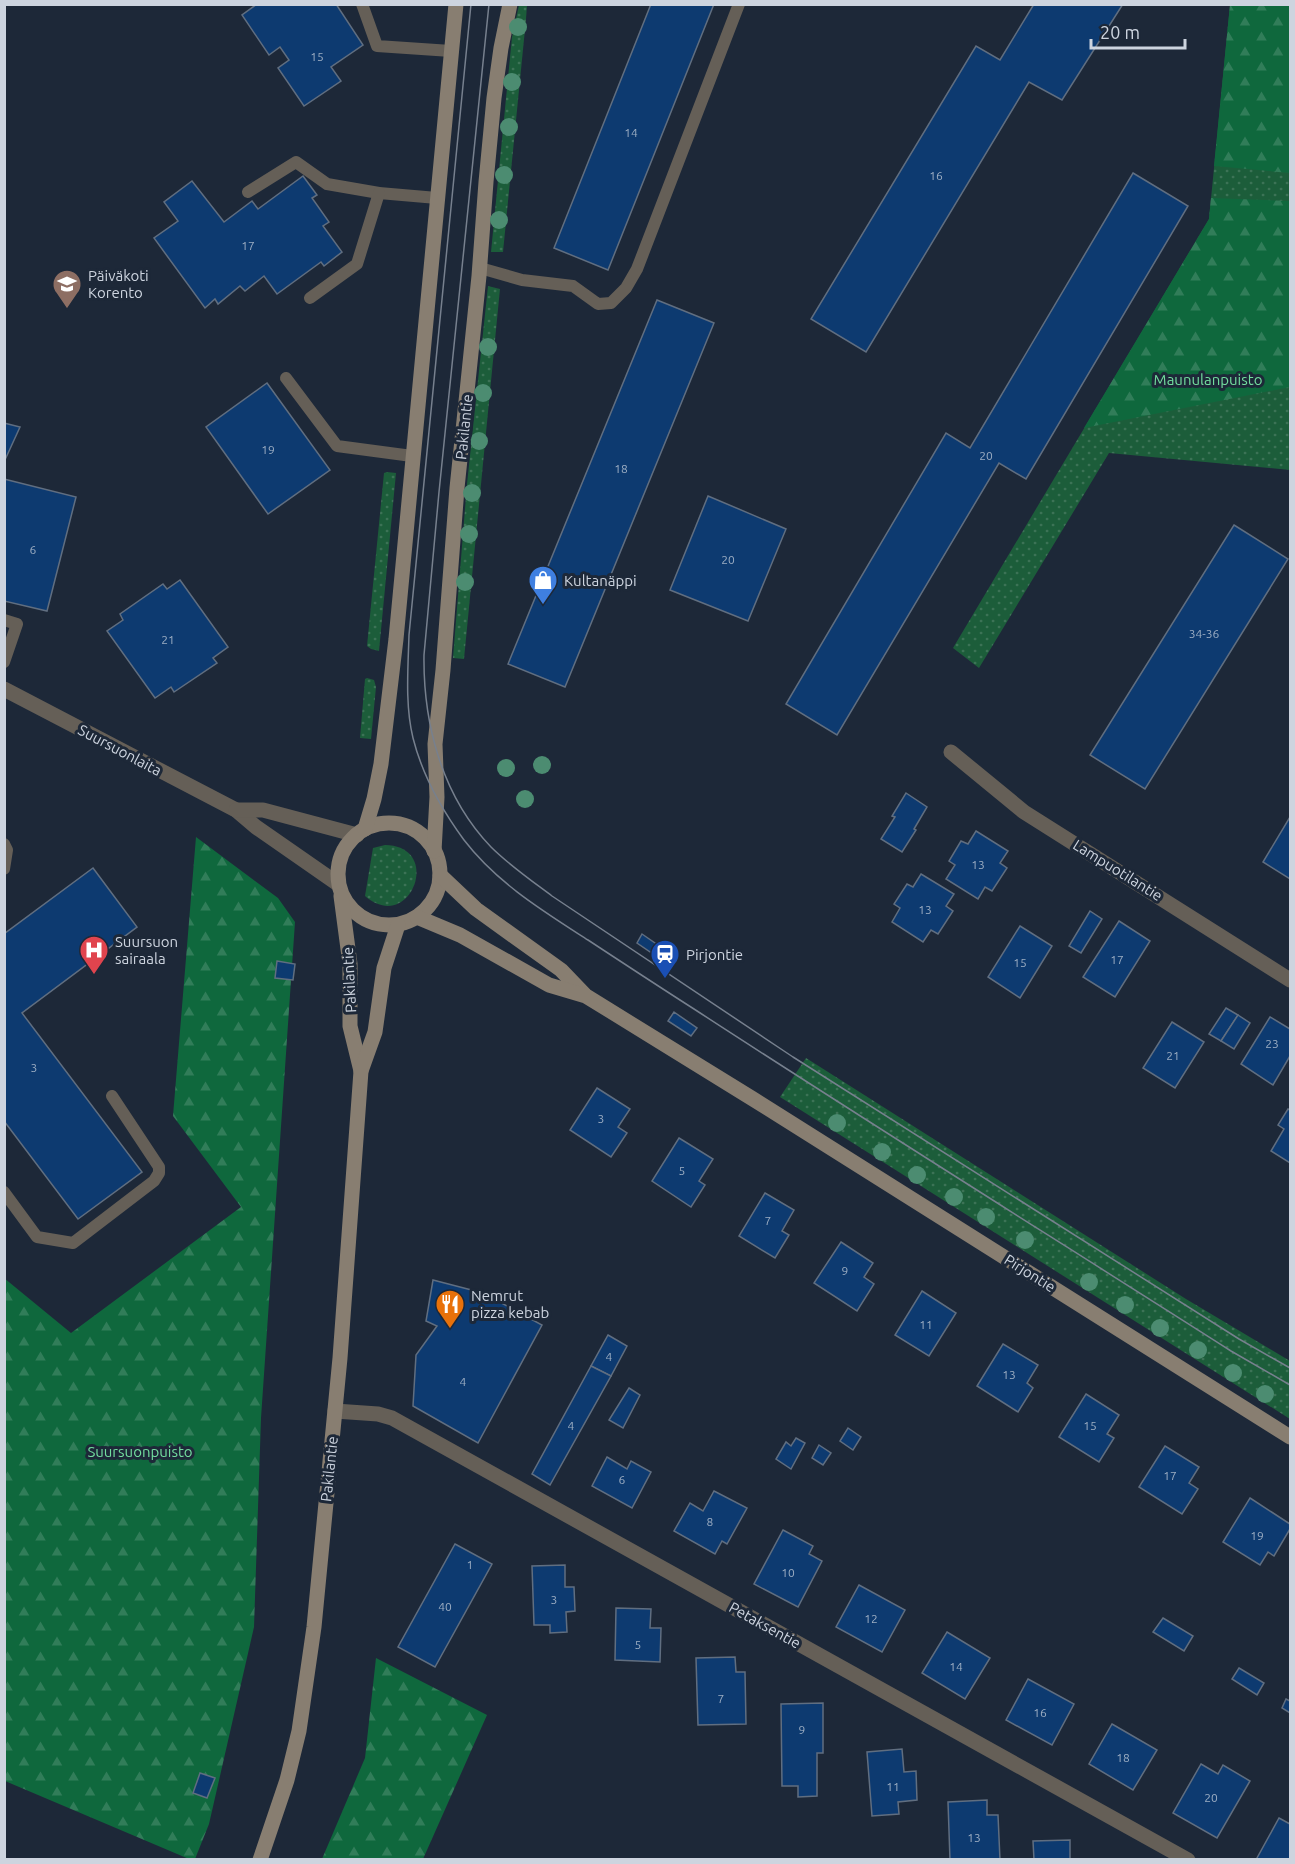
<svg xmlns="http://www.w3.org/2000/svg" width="1295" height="1864" font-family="Ubuntu,sans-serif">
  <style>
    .grass { fill: url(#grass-dots) }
    .forest { fill: url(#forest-firs) }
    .building { fill: #0d3a70; stroke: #606e80; stroke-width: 1.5 }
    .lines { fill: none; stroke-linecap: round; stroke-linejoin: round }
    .lane { stroke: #655f57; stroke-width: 12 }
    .street { stroke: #655f57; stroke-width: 15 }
    .secondary { stroke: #887e71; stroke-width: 15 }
    .tram { stroke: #77808e; stroke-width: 1.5 }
    .tree { fill: #4c8c71 }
    .labels { text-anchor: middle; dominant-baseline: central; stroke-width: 6; stroke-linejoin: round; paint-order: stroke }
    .number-label { font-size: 12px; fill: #9daec3 }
    .poi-label { font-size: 15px; fill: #cdd4df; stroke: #1d2838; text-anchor: start }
    .park-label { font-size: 15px; fill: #73de9f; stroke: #1d2838 }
    .street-label { font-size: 15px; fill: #cdd4df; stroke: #1d2838 }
  </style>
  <defs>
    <pattern id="grass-dots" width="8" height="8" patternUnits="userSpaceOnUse" patternTransform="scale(1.5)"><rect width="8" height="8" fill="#1c5d3a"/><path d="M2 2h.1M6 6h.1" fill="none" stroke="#3c7356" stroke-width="1.8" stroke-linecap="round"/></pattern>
    <pattern id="forest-firs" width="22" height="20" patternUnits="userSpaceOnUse" patternTransform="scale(1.5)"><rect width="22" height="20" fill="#0f683d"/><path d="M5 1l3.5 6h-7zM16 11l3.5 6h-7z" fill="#317d59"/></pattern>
  </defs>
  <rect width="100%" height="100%" fill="#1d2838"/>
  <g class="grass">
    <path d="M519,5H527L526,19L503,252H491L512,37Z"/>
    <path d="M1230,5H1290V470L1109,453L979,668L953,648L1209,219Z"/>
    <path d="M488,286L500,289L499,299L464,659L453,658L467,484Z"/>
    <path d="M387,472L396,473L379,651L371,649L367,646L384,473Z"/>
    <path d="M367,678L374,680L376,687L371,739L360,738L365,679Z"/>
    <path d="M385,845C444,846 410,935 365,896L373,848Z"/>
    <path d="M806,1058L1186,1299L1290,1361V1419L780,1097Z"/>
  </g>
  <g class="forest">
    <path d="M1230,5H1290V173L1214,166Z"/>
    <path d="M1211,198L1290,201V387L1084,428L1209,219Z"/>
    <path d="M196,837L278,898L295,922L261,1418L254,1627L209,1824L195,1859H189L5,1781L4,1278L71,1333L241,1207L173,1116Z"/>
    <path d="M376,1658L487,1715L423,1859H322L365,1758Z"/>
  </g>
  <g class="building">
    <path d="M257,4H336L363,45L331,67L341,81L304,106L278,68L289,60L280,47L269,55L242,15Z"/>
    <path d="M651,4H714L608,270L554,248Z"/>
    <path d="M1034,4H1123L1062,100L1029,82L866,352L811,319L976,46L1000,60Z"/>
    <path d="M1133,173L1188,206L1026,479L999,463L837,735L786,704L946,433L970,448Z"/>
    <path d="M303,176L317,195L312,198L329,222L323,226L342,252L324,266L321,262L277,294L264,276L245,291L240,286L218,304L215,299L205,308L154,238L178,221L164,202L192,181L224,222L252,201L258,209Z"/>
    <path d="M657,300L714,323L565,687L508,664Z"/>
    <path d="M267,383L330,470L268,514L206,427Z"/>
    <path d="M4,423L20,427L4,462Z"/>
    <path d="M4,479L76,497L47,611L4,601Z"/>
    <path d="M708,496L786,529L748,621L670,590Z"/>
    <path d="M1234,525L1288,559L1145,789L1090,755Z"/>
    <path d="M180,580L228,647L213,658L217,663L174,692L171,687L155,698L107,631L123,620L120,614L163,584L167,589Z"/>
    <path d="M906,793L927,807L914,829L916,830L902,852L881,839L895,817L892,816Z"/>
    <path d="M1290,817V879L1263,862Z"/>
    <path d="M976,831L1008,851L1000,863L1007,868L992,891L985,887L978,899L946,879L955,865L949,861L961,841L968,844Z"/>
    <path d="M93,868L137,927L22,1013L142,1172L78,1219L4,1121V934Z"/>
    <path d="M921,874L954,894L946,906L953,911L938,934L931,930L923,942L892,922L900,908L894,904L907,884L913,887Z"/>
    <path d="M1090,911L1102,919L1081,953L1069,946Z"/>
    <path d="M1119,921L1150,941L1115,997L1083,977Z"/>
    <path d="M1020,926L1052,946L1020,998L988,977Z"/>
    <path d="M642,934L665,950L659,958L637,943Z"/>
    <path d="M277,961L295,964L293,980L275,978Z"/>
    <path d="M1226,1008L1238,1015L1221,1041L1209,1034Z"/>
    <path d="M674,1012L697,1028L691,1036L668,1021Z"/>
    <path d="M1238,1015L1250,1023L1234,1049L1221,1041Z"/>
    <path d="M1270,1017L1290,1029V1056L1273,1085L1241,1064Z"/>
    <path d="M1172,1022L1204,1042L1175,1088L1143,1068Z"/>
    <path d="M597,1088L630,1109L618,1127L627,1133L611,1157L570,1130Z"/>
    <path d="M1288,1109L1290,1110V1163L1271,1151L1284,1129L1278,1125Z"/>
    <path d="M679,1138L713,1159L699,1181L705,1185L691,1207L652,1181Z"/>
    <path d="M765,1193L794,1210L782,1231L789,1235L775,1258L739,1236Z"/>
    <path d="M841,1242L873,1263L864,1277L874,1284L857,1311L814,1283Z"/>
    <path d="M433,1280L483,1293L542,1325L478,1443L413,1406L416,1355L437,1326L426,1321Z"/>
    <path d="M922,1291L956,1313L929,1356L895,1335Z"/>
    <path d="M608,1335L627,1346L611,1376L591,1366Z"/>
    <path d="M1003,1344L1038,1365L1027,1383L1033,1388L1018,1412L977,1386Z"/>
    <path d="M591,1366L611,1376L550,1485L532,1474Z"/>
    <path d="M629,1388L640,1395L623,1428L609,1420Z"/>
    <path d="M1086,1394L1119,1415L1107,1434L1114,1438L1099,1462L1059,1437Z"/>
    <path d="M848,1428L861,1437L853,1450L840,1441Z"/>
    <path d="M796,1438L805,1443L791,1469L776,1459L786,1442L791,1446Z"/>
    <path d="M819,1445L831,1453L823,1465L812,1458Z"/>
    <path d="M1165,1446L1199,1467L1189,1483L1198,1489L1182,1514L1139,1487Z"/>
    <path d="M607,1457L627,1469L631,1461L651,1472L632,1508L592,1486Z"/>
    <path d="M714,1491L747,1508L727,1544L722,1541L715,1554L674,1531L690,1503L703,1511Z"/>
    <path d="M1250,1498L1290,1524V1529L1274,1556L1268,1552L1260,1565L1223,1542Z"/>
    <path d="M783,1530L813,1546L809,1554L822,1561L798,1607L754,1584Z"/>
    <path d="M455,1544L492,1564L435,1667L398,1647Z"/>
    <path d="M565,1565V1587H574L575,1611L566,1612L567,1632L550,1633V1625H534L532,1566Z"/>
    <path d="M859,1585L905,1610L882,1652L836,1627Z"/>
    <path d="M616,1608L651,1609L650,1628H661L660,1662L615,1660Z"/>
    <path d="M1163,1618L1193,1636L1184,1651L1153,1632Z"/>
    <path d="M947,1632L990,1658L965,1699L922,1673Z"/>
    <path d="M735,1657L736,1672H745L746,1724L698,1725L696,1658Z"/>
    <path d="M1239,1668L1264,1683L1257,1695L1232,1679Z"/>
    <path d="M1028,1679L1074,1704L1052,1745L1006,1720Z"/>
    <path d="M1286,1699L1290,1701V1713L1282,1708Z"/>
    <path d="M823,1703V1753H817V1796L798,1797V1786H782L781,1704Z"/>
    <path d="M1112,1724L1157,1750L1133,1790L1089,1764Z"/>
    <path d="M902,1749L904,1772L916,1771L917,1800L898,1802L899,1814L872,1816L867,1752Z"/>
    <path d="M1201,1764L1218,1774L1223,1765L1250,1781L1217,1838L1173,1813Z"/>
    <path d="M200,1773L215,1778L207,1798L193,1793Z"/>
    <path d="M987,1800V1815H998L1000,1860H950L948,1802Z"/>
    <path d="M1279,1818L1290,1824V1860H1260L1257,1858Z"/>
    <path d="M1070,1840V1860H1034L1033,1841Z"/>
  </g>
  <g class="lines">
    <g class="lane">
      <path d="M362,4L377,46L451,51"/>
      <path d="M248,192L296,162L327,184L379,193L437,198"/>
      <path d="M480,268L522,280L573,286L598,304L611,303L626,288L637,269L739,4"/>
      <path d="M310,298L357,264L379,193"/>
      <path d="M286,378L337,446L412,456"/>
      <path d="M4,620L17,624L4,662"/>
      <path d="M4,844L7,850L4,869"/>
      <path d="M4,1192L37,1237L73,1243L154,1181L159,1173V1167L112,1096"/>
    </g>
    <g class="street">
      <path d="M4,689L236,810L256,827L338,884"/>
      <path d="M951,752L1024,812L1290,980"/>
      <path d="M236,810H263L357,835"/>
      <path d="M335,1411L378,1414L392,1418L1188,1860"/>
    </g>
    <g class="secondary">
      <circle cx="389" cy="874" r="51"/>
      <path d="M365,829L374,799L381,764L396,639L456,4"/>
      <path d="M434,851L437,797L435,744L443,670L457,488L479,276L486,182L494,98L501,48L510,4"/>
      <path d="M440,875L476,909L561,970L584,994"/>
      <path d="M341,896L350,964V1026L361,1071"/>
      <path d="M417,917L460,935L549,985L586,996L753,1099L1290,1437"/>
      <path d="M260,1860L287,1780L299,1731L314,1627L340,1358L361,1071L375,1032L384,968L398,925"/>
    </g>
    <g class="tram">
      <path d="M471,4L409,635C408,669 405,705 413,738C422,774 442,810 464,840C497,883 543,911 588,940C623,963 658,986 694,1009C872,1125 1052,1237 1231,1351L1290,1385"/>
      <path d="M489,4L439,492L424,655C423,724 442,796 491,847C509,865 532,881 552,896L793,1057L1239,1339L1290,1368"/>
    </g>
  </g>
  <g class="tree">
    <circle cx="518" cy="27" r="9"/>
    <circle cx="512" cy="82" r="9"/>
    <circle cx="509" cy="127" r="9"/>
    <circle cx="504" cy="175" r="9"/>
    <circle cx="499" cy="220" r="9"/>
    <circle cx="488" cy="347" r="9"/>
    <circle cx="483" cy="393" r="9"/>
    <circle cx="479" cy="441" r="9"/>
    <circle cx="472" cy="493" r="9"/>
    <circle cx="469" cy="534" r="9"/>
    <circle cx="465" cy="582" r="9"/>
    <circle cx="542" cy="765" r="9"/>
    <circle cx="506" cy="768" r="9"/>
    <circle cx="525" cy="799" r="9"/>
    <circle cx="837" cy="1123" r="9"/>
    <circle cx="882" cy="1152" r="9"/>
    <circle cx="917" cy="1175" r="9"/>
    <circle cx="954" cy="1197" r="9"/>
    <circle cx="986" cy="1217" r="9"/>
    <circle cx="1025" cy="1240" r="9"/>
    <circle cx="1089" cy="1282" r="9"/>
    <circle cx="1125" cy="1305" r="9"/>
    <circle cx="1160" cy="1328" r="9"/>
    <circle cx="1198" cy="1350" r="9"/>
    <circle cx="1233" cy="1373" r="9"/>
    <circle cx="1265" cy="1394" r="9"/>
  </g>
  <defs>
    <g id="school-pin" transform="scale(1.5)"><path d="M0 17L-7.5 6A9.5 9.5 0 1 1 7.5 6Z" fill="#8d6e63" stroke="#1d2838"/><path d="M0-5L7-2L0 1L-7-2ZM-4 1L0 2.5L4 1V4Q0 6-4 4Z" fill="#fff"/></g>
    <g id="shop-pin" transform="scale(1.5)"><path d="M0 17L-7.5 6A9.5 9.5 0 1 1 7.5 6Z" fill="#3f7fe0" stroke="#1d2838"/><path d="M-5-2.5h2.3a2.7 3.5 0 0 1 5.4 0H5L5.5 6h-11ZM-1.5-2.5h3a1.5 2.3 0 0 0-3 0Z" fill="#fff"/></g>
    <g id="hospital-pin" transform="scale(1.5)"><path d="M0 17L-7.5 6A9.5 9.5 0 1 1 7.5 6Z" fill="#e0444e" stroke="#1d2838"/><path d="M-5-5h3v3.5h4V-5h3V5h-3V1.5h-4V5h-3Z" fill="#fff"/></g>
    <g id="station-pin" transform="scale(1.5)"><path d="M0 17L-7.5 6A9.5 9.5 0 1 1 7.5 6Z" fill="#1a4fb4" stroke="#1d2838"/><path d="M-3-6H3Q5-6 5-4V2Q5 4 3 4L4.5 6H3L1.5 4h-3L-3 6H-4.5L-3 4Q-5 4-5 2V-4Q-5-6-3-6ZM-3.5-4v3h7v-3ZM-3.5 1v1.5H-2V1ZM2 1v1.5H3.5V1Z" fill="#fff"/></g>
    <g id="restaurant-pin" transform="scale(1.5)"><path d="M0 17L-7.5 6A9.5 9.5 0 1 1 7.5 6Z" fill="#e8710a" stroke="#1d2838"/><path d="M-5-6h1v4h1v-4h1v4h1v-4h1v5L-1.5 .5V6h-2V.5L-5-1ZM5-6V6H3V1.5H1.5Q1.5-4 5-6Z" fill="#fff"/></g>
  </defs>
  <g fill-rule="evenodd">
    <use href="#school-pin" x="67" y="284"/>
    <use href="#shop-pin" x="543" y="580"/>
    <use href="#hospital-pin" x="94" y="950"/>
    <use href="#station-pin" x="665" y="954"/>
    <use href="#restaurant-pin" x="450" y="1304"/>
  </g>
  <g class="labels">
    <g class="number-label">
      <text x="317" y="56">15</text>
      <text x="631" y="132">14</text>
      <text x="936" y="175">16</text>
      <text x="248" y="245">17</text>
      <text x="268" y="449">19</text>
      <text x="986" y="455">20</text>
      <text x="621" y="468">18</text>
      <text x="33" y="549">6</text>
      <text x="728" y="559">20</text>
      <text x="1204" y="633">34-36</text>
      <text x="168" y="639">21</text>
      <text x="978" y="864">13</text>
      <text x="925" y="909">13</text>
      <text x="1117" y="959">17</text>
      <text x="1020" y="962">15</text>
      <text x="1272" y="1043">23</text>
      <text x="1173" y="1055">21</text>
      <text x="34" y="1067">3</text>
      <text x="601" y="1118">3</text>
      <text x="682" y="1170">5</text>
      <text x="768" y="1220">7</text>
      <text x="845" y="1270">9</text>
      <text x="926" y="1324">11</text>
      <text x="609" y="1356">4</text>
      <text x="1009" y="1374">13</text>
      <text x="463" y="1381">4</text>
      <text x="571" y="1425">4</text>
      <text x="1090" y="1425">15</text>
      <text x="1170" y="1475">17</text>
      <text x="622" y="1479">6</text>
      <text x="710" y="1521">8</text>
      <text x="1257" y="1535">19</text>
      <text x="470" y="1564">1</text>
      <text x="788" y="1572">10</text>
      <text x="554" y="1599">3</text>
      <text x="445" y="1606">40</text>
      <text x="871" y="1618">12</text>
      <text x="638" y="1644">5</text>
      <text x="956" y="1666">14</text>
      <text x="721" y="1698">7</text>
      <text x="1040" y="1712">16</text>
      <text x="802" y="1729">9</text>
      <text x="1123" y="1757">18</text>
      <text x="893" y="1786">11</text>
      <text x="1211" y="1797">20</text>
      <text x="974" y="1837">13</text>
    </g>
    <g class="poi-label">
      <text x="88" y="275">Päiväkoti<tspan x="88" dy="17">Korento</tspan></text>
      <text x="564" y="580">Kultanäppi</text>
      <text x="115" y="941">Suursuon<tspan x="115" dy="17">sairaala</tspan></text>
      <text x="686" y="954">Pirjontie</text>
      <text x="471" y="1295">Nemrut<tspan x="471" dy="17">pizza kebab</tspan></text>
    </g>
    <g class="park-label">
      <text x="1208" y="379">Maunulanpuisto</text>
      <text x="140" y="1451">Suursuonpuisto</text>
    </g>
    <g class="street-label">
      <text transform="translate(464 427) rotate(-84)">Pakilantie</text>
      <text transform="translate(120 750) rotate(28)">Suursuonlaita</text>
      <text transform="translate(1118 870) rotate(32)">Lampuotilantie</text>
      <text transform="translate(349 980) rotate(-93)">Pakilantie</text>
      <text transform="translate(1030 1273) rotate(32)">Pirjontie</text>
      <text transform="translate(329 1469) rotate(-84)">Pakilantie</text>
      <text transform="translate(765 1625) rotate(29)">Petaksentie</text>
    </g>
  </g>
  <rect width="1295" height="1864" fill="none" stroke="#cdd4df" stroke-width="12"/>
  <path d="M1091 39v9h94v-9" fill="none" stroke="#cdd4df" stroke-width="3"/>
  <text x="1100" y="39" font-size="18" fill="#cdd4df" stroke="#1d2838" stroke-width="4.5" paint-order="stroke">20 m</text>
</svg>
